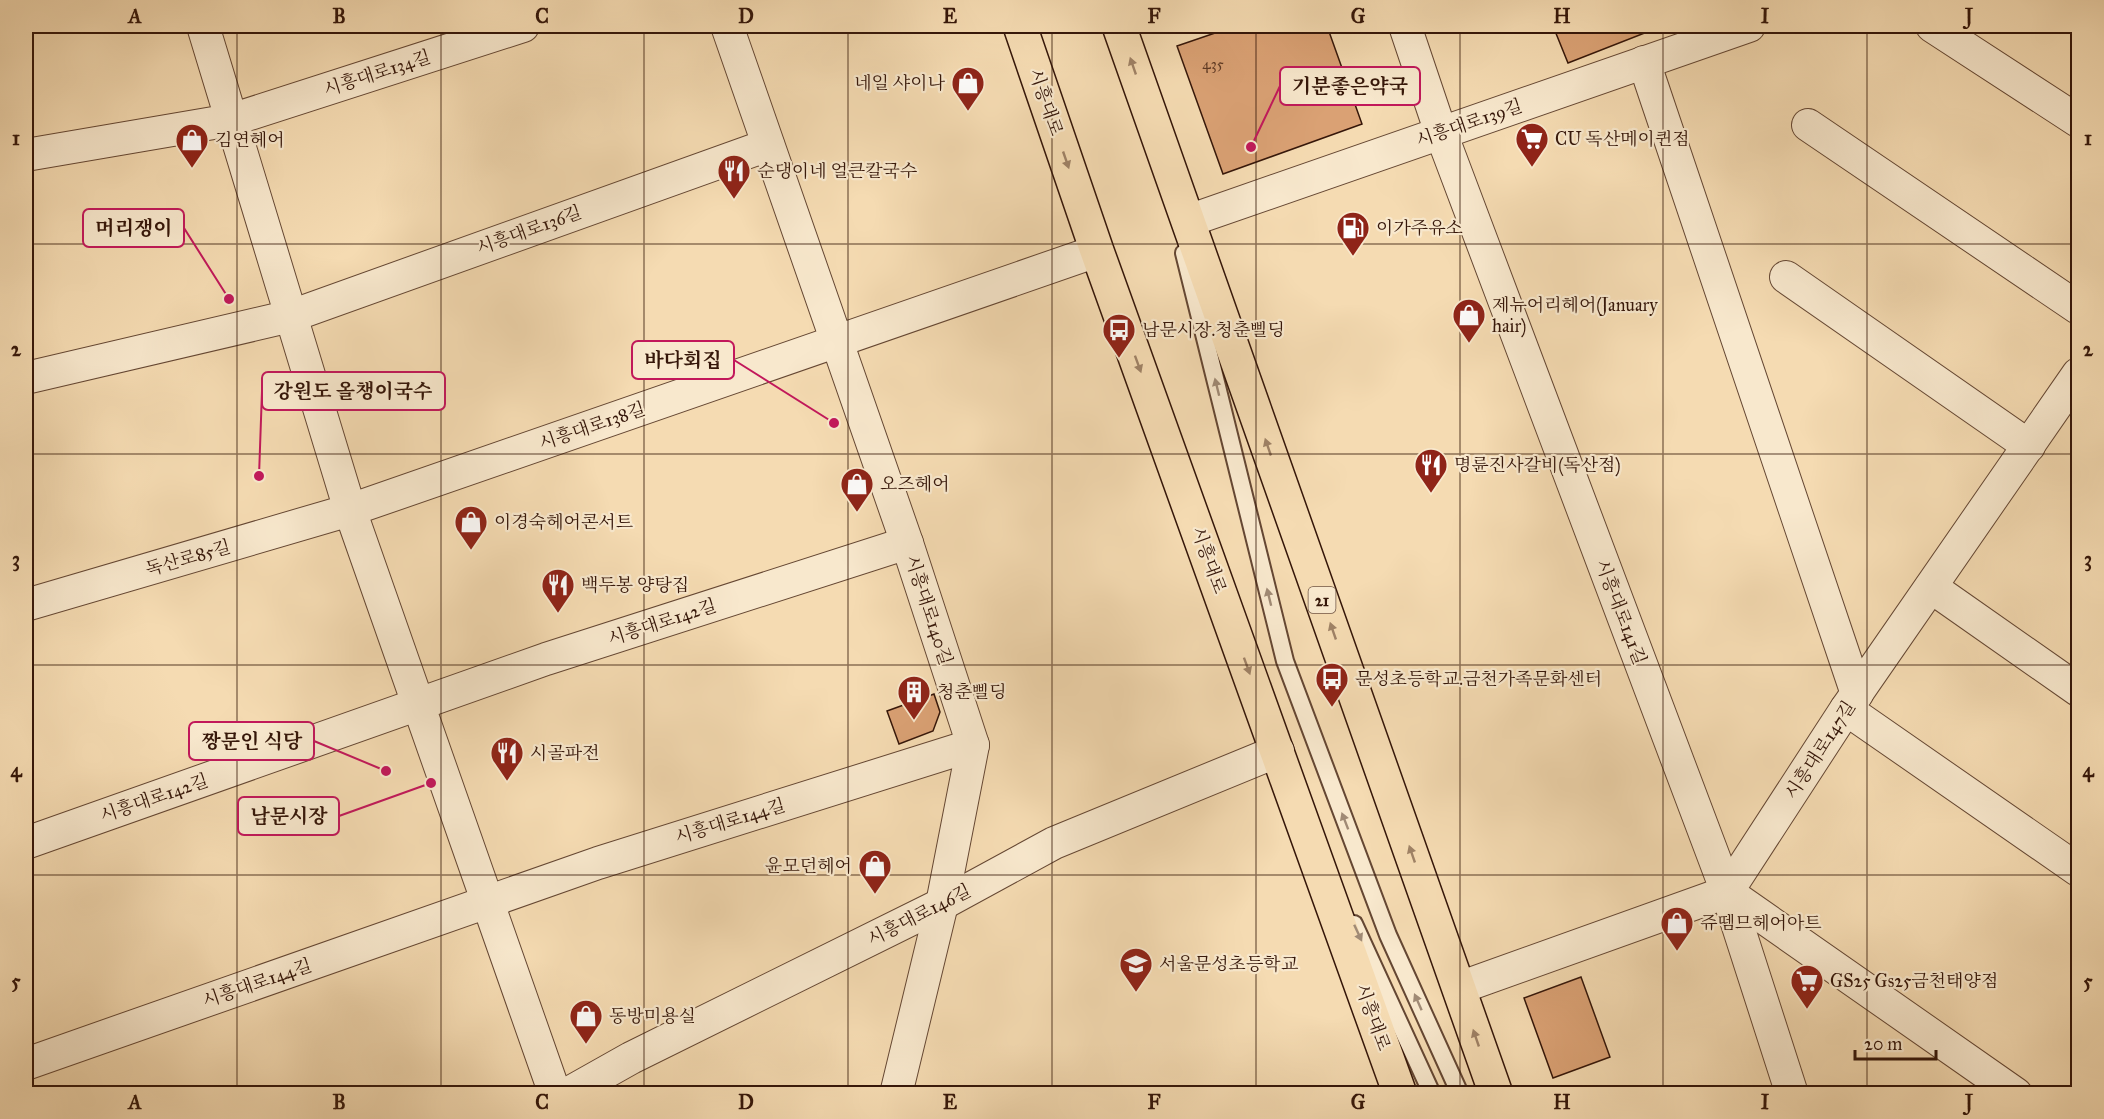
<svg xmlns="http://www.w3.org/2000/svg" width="2104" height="1119" font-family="'IM FELL Great Primer','Noto Serif KR',serif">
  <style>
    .building { fill: #daa174; stroke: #351609; stroke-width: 1.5 }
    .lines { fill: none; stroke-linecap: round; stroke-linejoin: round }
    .lane-casing { stroke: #654733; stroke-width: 20 }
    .street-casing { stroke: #654733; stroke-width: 34 }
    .primary-casing { stroke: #351609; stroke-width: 36 }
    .lane { stroke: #f8e8cd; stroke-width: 16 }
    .street { stroke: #f8e8cd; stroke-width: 32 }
    .primary { stroke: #f5dbb2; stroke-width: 33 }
    .oneway { fill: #9f8266 }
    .oneway2 { fill: #a08a75 }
    .grid { fill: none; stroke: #351609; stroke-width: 1.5; stroke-opacity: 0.55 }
    .labels { text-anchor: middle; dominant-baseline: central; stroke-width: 4.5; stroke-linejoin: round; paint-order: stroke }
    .number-label { font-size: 15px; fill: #5e3924 }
    .shield { fill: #f8e8cd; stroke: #705544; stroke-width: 1.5 }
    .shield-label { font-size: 16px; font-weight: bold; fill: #351609 }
    .street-label { font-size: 18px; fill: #351609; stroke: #f8e8cd }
    .poi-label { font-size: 18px; fill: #351609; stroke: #f8e8cd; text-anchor: start }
    .leader { fill: none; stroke: #c2185b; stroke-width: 2 }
    .callout-dot { fill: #c2185b; stroke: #f8e8cd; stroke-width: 2 }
    .callout { fill: #f8e8cd; stroke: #c2185b; stroke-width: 2 }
    .callout-label { font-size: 20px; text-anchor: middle; font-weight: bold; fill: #351609 }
    .neatline { fill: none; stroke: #351609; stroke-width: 2 }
    .grid-label { font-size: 20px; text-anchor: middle; font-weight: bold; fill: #351609 }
  </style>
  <rect width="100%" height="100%" fill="#f5dbb2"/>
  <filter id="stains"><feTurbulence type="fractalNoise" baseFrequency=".00333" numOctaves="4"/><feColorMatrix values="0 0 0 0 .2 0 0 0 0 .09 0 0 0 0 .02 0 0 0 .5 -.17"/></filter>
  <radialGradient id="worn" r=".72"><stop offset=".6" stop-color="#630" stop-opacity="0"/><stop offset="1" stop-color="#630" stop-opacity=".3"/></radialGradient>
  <g class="building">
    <path d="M1220,26H1327L1362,124L1223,174L1177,46L1221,31Z"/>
    <path d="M1553,26H1660V27L1568,63Z"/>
    <path d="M934,694L940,712L933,731L899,744L887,711Z"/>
    <path d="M1581,977L1610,1057L1553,1078L1524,998Z"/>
  </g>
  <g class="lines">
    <g class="lane-casing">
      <g id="lane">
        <path d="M1184,253L1285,661L1388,935L1460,1094"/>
        <path d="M1354,924L1432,1094"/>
      </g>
    </g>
    <g class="street-casing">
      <g id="street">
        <path d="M203,26L350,510L555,1094"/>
        <path d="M727,26L907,543L973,745L942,904L896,1094"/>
        <path d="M1405,26L1441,133L1727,892L1792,1094"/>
        <path d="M1932,26L2078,121"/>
        <path d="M1644,62L1857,694"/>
        <path d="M1808,125L2078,308"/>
        <path d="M26,155L231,120L523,26"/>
        <path d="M1188,221L1749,26"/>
        <path d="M1786,277L2029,446"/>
        <path d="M26,378L291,316L768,145"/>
        <path d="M1931,587L2078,690"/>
        <path d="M26,605L350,510L1097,251"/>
        <path d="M1846,709L2078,870"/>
        <path d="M26,843L546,659L907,543"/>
        <path d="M1727,892L2016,1094"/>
        <path d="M1459,988L1727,892L1846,709L2078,374"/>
        <path d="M26,1064L598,863L973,745"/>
        <path d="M567,1094L631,1058L942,904L1054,843L1278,751"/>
      </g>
    </g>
    <g class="primary-casing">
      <g id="primary">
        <path d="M1020,26L1097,251L1400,1094"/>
        <path d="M1119,26L1496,1094"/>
      </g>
    </g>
    <use href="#lane" class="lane"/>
    <use href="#street" class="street"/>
    <use href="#primary" class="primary"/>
  </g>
  <defs><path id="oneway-solid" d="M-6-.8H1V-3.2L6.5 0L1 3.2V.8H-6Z" transform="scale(1.5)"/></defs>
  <g class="oneway">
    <use href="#oneway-solid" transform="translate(1133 66) rotate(-109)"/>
    <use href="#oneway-solid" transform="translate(1066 160) rotate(71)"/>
    <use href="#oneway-solid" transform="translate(1138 364) rotate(70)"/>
    <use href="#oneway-solid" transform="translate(1268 447) rotate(-109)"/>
    <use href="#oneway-solid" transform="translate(1333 631) rotate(-109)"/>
    <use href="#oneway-solid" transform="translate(1247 666) rotate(70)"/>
    <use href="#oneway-solid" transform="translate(1412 854) rotate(-109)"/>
    <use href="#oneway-solid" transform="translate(1476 1038) rotate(-109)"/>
  </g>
  <g class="oneway2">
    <use href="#oneway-solid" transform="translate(1217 387) rotate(-104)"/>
    <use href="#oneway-solid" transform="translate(1269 597) rotate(-104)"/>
    <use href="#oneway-solid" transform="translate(1345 821) rotate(-111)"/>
    <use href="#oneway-solid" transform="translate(1358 933) rotate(65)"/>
    <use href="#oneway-solid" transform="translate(1418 1002) rotate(-114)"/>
  </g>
  <path class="grid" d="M237,26V1094M441,26V1094M644,26V1094M848,26V1094M1052,26V1094M1256,26V1094M1460,26V1094M1663,26V1094M1867,26V1094M26,244H2078M26,454H2078M26,665H2078M26,875H2078"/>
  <defs>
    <g id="shop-pin" transform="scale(1.725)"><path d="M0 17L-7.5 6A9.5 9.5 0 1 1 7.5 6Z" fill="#8f2418" stroke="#f8e8cd"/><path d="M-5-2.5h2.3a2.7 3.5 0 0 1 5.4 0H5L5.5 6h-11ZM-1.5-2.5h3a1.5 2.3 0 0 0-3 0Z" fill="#fff"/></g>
    <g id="supermarket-pin" transform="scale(1.725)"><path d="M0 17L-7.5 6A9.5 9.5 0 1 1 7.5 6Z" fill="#8f2418" stroke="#f8e8cd"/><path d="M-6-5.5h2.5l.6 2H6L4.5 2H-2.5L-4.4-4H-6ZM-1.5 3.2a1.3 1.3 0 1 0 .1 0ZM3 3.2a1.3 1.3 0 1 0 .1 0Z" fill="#fff"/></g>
    <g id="restaurant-pin" transform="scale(1.725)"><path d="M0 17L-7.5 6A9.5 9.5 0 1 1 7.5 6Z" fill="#8f2418" stroke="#f8e8cd"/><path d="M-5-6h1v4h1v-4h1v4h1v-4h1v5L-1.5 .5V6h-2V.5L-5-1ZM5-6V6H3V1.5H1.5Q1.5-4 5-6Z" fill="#fff"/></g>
    <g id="fuel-pin" transform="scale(1.725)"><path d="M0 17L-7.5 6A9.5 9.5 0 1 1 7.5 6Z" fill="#8f2418" stroke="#f8e8cd"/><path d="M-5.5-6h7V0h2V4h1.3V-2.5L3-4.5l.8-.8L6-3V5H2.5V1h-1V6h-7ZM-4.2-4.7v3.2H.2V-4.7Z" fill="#fff"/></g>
    <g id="bus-pin" transform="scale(1.725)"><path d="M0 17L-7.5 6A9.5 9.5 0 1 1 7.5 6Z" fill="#8f2418" stroke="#f8e8cd"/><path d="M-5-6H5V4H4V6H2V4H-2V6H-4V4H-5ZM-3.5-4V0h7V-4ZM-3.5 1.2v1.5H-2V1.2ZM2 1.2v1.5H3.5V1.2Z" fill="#fff"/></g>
    <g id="building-pin" transform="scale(1.725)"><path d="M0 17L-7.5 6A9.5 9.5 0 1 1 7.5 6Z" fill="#8f2418" stroke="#f8e8cd"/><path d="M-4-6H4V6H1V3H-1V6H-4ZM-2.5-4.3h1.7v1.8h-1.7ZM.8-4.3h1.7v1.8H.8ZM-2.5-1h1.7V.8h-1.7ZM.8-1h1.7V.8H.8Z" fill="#fff"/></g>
    <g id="school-pin" transform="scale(1.725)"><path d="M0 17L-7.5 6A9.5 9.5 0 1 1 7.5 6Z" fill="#8f2418" stroke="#f8e8cd"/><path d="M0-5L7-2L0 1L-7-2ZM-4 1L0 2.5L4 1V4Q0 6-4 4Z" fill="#fff"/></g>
  </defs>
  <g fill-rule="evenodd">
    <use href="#shop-pin" x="968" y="83"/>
    <use href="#supermarket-pin" x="1532" y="139"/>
    <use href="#shop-pin" x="192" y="140"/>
    <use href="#restaurant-pin" x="734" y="171"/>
    <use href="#fuel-pin" x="1353" y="228"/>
    <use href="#shop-pin" x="1469" y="315"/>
    <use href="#bus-pin" x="1119" y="330"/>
    <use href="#restaurant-pin" x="1431" y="465"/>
    <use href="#shop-pin" x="857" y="484"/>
    <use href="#shop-pin" x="471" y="522"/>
    <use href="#restaurant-pin" x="558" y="585"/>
    <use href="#bus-pin" x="1332" y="679"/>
    <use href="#building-pin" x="914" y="692"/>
    <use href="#restaurant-pin" x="507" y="753"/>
    <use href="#shop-pin" x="875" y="866"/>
    <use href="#shop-pin" x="1677" y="923"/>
    <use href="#school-pin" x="1136" y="964"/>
    <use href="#supermarket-pin" x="1807" y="981"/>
    <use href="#shop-pin" x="586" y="1016"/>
  </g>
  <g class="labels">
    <g class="number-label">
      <text x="1213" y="64">435</text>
    </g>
    <rect class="shield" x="1308.5" y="587" width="27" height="26" rx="4.5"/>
    <g class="shield-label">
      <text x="1322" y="600">21</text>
    </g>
    <g class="street-label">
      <text transform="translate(377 73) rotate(-18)">시흥대로134길</text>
      <text transform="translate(1046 102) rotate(71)">시흥대로</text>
      <text transform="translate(1469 123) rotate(-19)">시흥대로139길</text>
      <text transform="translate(529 230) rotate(-20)">시흥대로136길</text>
      <text transform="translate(592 426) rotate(-19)">시흥대로138길</text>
      <text transform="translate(188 558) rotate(-16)">독산로85길</text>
      <text transform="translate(1209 560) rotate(70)">시흥대로</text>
      <text transform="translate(929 610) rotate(72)">시흥대로140길</text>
      <text transform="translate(1621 612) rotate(69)">시흥대로141길</text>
      <text transform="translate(662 622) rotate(-18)">시흥대로142길</text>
      <text transform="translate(1820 750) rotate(-57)">시흥대로147길</text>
      <text transform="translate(154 798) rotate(-19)">시흥대로142길</text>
      <text transform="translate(730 821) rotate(-17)">시흥대로144길</text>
      <text transform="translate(919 915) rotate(-27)">시흥대로146길</text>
      <text transform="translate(257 983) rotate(-19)">시흥대로144길</text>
      <text transform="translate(1373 1017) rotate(70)">시흥대로</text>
    </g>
    <g class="poi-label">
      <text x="945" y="83" text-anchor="end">네일 샤이나</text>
      <text x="1555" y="139">CU 독산메이퀸점</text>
      <text x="215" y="140">김연헤어</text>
      <text x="757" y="171">순댕이네 얼큰칼국수</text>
      <text x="1376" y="228">이가주유소</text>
      <text x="1492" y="305">제뉴어리헤어(January<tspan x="1492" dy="21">hair)</tspan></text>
      <text x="1142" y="330">남문시장.청춘삘딩</text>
      <text x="1454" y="465">명륜진사갈비(독산점)</text>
      <text x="880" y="484">오즈헤어</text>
      <text x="494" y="522">이경숙헤어콘서트</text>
      <text x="581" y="585">백두봉 양탕집</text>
      <text x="1355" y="679">문성초등학교.금천가족문화센터</text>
      <text x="937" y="692">청춘삘딩</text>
      <text x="530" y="753">시골파전</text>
      <text x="852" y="866" text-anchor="end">윤모던헤어</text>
      <text x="1700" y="923">쥬뗌므헤어아트</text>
      <text x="1159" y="964">서울문성초등학교</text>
      <text x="1830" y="981">GS25 Gs25금천태양점</text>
      <text x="609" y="1016">동방미용실</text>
    </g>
  </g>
  <path class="leader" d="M1251 147L1280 86M229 299L184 228M834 423L734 360M259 476L262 391M386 771L314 741M431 783L339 816"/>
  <g class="callout-dot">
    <circle cx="1251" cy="147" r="6"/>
    <circle cx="229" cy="299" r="6"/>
    <circle cx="834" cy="423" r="6"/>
    <circle cx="259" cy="476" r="6"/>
    <circle cx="386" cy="771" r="6"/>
    <circle cx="431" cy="783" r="6"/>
  </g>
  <g class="callout">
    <rect x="1280" y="67" width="140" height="38" rx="6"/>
    <rect x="83" y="209" width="101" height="38" rx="6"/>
    <rect x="632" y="341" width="102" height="38" rx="6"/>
    <rect x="262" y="372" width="183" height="38" rx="6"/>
    <rect x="189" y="722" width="125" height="38" rx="6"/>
    <rect x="238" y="797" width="101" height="38" rx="6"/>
  </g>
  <g class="callout-label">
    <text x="1350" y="93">기분좋은약국</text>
    <text x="134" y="235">머리쟁이</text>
    <text x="683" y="367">바다회집</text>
    <text x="353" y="398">강원도 올챙이국수</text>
    <text x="252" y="748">짱문인 식당</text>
    <text x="289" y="823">남문시장</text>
  </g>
  <rect width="2104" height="1119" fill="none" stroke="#f5dbb2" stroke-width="66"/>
  <path d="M1855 1050v9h81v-9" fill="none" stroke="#351609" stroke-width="3"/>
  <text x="1864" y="1050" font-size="18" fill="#351609" stroke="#f8e8cd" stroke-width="4.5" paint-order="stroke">20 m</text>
  <rect x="33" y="33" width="2038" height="1053" class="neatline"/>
  <g class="grid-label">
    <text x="135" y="23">A</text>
    <text x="339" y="23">B</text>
    <text x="542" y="23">C</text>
    <text x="746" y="23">D</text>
    <text x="950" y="23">E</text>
    <text x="1154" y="23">F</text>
    <text x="1358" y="23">G</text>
    <text x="1562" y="23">H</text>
    <text x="1765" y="23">I</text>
    <text x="1969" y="23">J</text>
    <text x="16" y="145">1</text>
    <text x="2088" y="145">1</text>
    <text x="16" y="356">2</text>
    <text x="2088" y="356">2</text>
    <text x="16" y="566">3</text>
    <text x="2088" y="566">3</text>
    <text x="16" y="777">4</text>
    <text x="2088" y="777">4</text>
    <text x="16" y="988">5</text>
    <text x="2088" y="988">5</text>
    <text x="135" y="1109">A</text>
    <text x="339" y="1109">B</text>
    <text x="542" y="1109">C</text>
    <text x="746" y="1109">D</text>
    <text x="950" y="1109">E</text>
    <text x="1154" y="1109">F</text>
    <text x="1358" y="1109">G</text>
    <text x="1562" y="1109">H</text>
    <text x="1765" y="1109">I</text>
    <text x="1969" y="1109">J</text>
  </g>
  <rect width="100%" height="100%" filter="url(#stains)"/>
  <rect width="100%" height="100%" fill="url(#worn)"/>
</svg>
